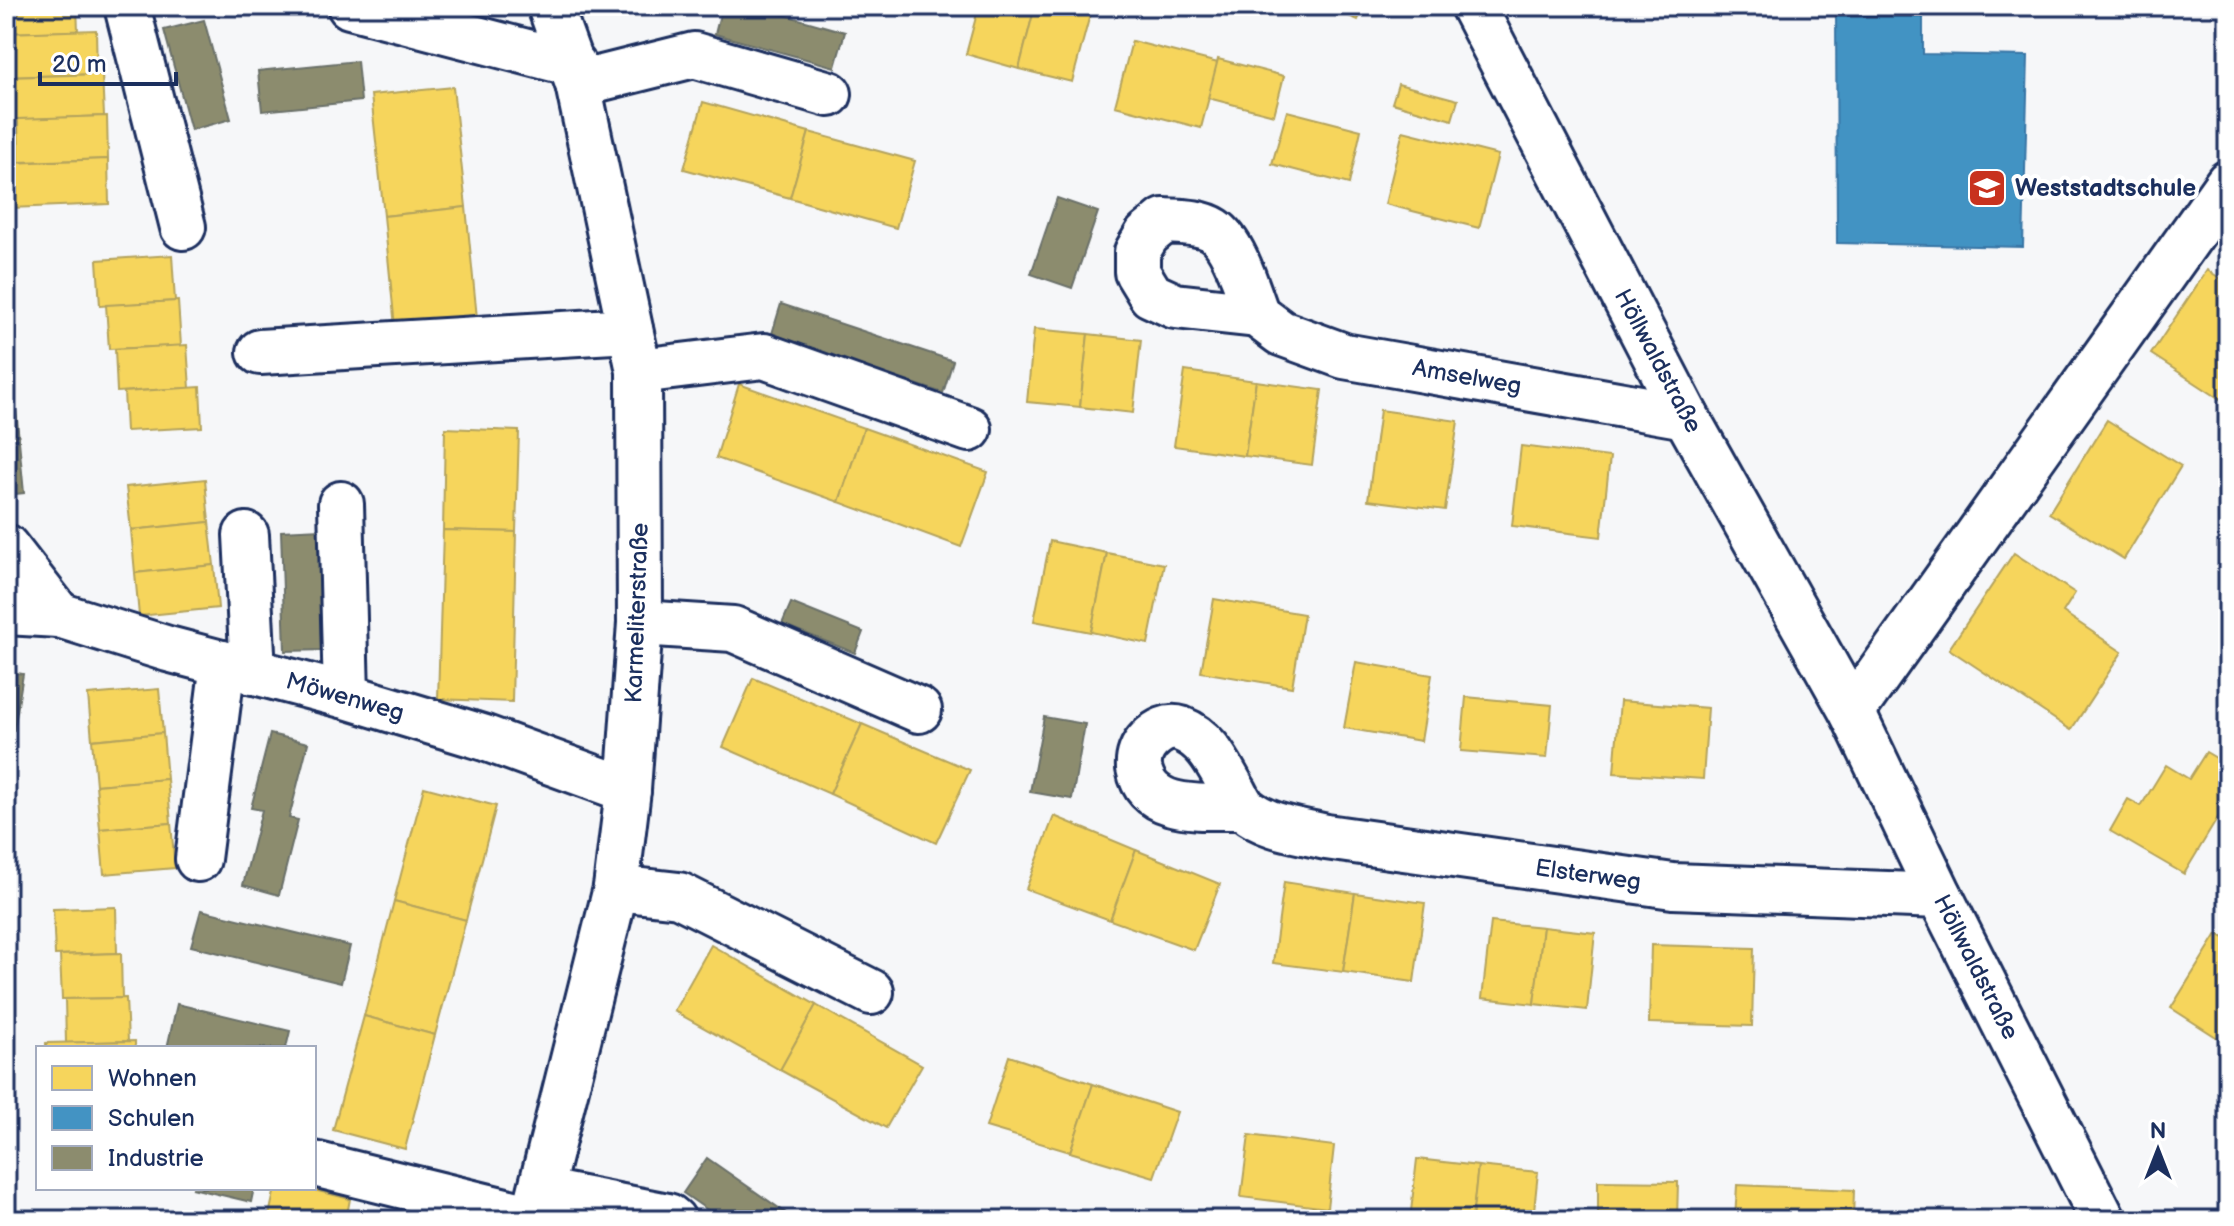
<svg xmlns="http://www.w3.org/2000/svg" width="2234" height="1226" font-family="'Balsamiq Sans',sans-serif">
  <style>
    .homes { fill: #f6d55c; stroke: #b4a35d; stroke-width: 2 }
    .schools { fill: #4393c3; stroke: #3775a5; stroke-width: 2 }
    .industry { fill: #8c8c6e; stroke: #6a7069; stroke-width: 2 }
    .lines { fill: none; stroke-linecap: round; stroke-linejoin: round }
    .minor-casing { stroke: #1b2f5e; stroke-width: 50 }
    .minor { stroke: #fff; stroke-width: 44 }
    .labels { text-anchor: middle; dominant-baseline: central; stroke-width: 8; stroke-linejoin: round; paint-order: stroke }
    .poi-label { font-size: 24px; font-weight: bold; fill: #1b2f5e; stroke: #fff; text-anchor: start }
    .street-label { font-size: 24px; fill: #1b2f5e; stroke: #fff }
  </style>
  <rect width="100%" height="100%" fill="#f6f7f9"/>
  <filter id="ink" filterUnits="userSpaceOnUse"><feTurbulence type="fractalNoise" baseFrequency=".0125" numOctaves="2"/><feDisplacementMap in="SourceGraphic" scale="16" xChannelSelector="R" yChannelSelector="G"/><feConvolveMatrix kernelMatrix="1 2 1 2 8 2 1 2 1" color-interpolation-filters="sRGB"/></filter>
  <g filter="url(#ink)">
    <g class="homes">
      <path d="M6,6H77L78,31L6,33Z"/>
      <path d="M979,6H1035L1019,69L966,54Z"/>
      <path d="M1035,6H1074L1091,11L1072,82L1019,69Z"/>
      <path d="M1325,6H1364L1358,20Z"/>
      <path d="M96,30L97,74L6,77V33Z"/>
      <path d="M1132,41L1218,63L1201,128L1115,106Z"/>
      <path d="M1218,59L1284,76L1274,115L1208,98Z"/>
      <path d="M102,74L104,116L10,120L8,77Z"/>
      <path d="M1398,84L1458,100L1452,120L1392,103Z"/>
      <path d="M453,87L466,207L384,216L371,95Z"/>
      <path d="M703,102L809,132L790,198L684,169Z"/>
      <path d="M1287,111L1361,130L1349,184L1272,164Z"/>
      <path d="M107,116L108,159L19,162L18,119Z"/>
      <path d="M1403,131L1498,155L1479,228L1385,204Z"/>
      <path d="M809,132L915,161L896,228L790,198Z"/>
      <path d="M108,159L109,204L10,208L9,163Z"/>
      <path d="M466,207L478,328L396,337L384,216Z"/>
      <path d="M172,255L175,301L100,306L97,260Z"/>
      <path d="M2207,270L2228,283L2226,403L2151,354Z"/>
      <path d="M178,301L181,346L109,349L106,305Z"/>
      <path d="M1034,329L1088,334L1080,407L1027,402Z"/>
      <path d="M1088,334L1141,340L1133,413L1080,407Z"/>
      <path d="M187,345L190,388L117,392L115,349Z"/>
      <path d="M1185,371L1256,381L1245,456L1174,446Z"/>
      <path d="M1256,381L1322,390L1312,465L1245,456Z"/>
      <path d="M739,384L864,428L839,502L716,458Z"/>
      <path d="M200,387L202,427L126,431L124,392Z"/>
      <path d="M1380,410L1458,421L1445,510L1368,500Z"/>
      <path d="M2107,420L2181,466L2124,559L2049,513Z"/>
      <path d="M445,428L519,431L516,532L443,530Z"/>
      <path d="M864,428L988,472L961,547L839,502Z"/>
      <path d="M1521,446L1610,457L1601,537L1512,526Z"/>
      <path d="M205,479L209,522L131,530L126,487Z"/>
      <path d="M209,522L214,565L135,573L131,530Z"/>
      <path d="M443,530L516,532L512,702L438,699Z"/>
      <path d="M1050,541L1107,553L1091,632L1034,621Z"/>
      <path d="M1107,553L1164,564L1148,644L1091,632Z"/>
      <path d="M2014,553L2075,593L2063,612L2122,652L2071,730L1949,649Z"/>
      <path d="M214,565L218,608L139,616L135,573Z"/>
      <path d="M1214,599L1304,614L1292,687L1201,672Z"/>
      <path d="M1356,662L1432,675L1421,741L1344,728Z"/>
      <path d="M753,678L862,724L830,794L723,747Z"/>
      <path d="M159,689L163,733L92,740L88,695Z"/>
      <path d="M1466,697L1552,705L1547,758L1461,751Z"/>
      <path d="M1620,701L1708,708L1703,779L1614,773Z"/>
      <path d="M862,724L970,770L936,843L830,794Z"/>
      <path d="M163,733L167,779L96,785L92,740Z"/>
      <path d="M2206,752L2228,765V801L2184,874L2110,831L2128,799L2141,806L2166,765L2189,779Z"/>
      <path d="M167,779L171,823L100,829L96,785Z"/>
      <path d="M424,787L496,806L466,920L394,901Z"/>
      <path d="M1054,816L1136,850L1110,920L1026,889Z"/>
      <path d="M171,823L175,868L104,874L100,829Z"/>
      <path d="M1136,850L1220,884L1194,950L1110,920Z"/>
      <path d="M1284,882L1355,893L1343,972L1273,963Z"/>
      <path d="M1355,893L1425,903L1414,982L1343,972Z"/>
      <path d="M394,901L466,920L435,1035L364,1016Z"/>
      <path d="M116,907L117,953L55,955L53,909Z"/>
      <path d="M1491,922L1543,927L1534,1004L1482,998Z"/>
      <path d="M1543,927L1595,933L1587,1010L1534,1004Z"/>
      <path d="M2217,934L2228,940L2227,1044L2171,1008Z"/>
      <path d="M711,945L816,1005L780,1070L674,1011Z"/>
      <path d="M1651,945L1754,948L1752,1026L1649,1023Z"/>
      <path d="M121,953L122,998L62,999L60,955Z"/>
      <path d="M126,998L128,1041L66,1043L65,999Z"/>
      <path d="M816,1005L922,1065L886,1128L780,1070Z"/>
      <path d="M364,1016L435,1035L405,1149L333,1130Z"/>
      <path d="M135,1041V1048H46V1043Z"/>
      <path d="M1009,1056L1093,1084L1070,1152L986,1127Z"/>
      <path d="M1093,1084L1177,1112L1154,1177L1070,1152Z"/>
      <path d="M1249,1135L1334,1146L1327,1208L1241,1197Z"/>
      <path d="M1417,1159L1478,1166L1472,1220H1410Z"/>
      <path d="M1478,1166L1538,1172L1533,1220H1472Z"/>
      <path d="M1598,1181L1678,1182L1677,1220H1598Z"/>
      <path d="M1737,1185L1854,1190L1853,1220H1735Z"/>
      <path d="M275,1188H306L350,1199L346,1220H268Z"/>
    </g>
    <path class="schools" d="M1836,6H1923V54L2028,56L2023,247L1837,243Z"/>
    <g class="industry">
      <path d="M722,6H752L845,32L835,67L715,34Z"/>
      <path d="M204,20L231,119L191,130L164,30Z"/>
      <path d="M357,61L361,101L262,111L258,71Z"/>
      <path d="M1057,198L1098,212L1072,288L1031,274Z"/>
      <path d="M781,304L953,361L943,393L771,337Z"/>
      <path d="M14,388L24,493L6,495V389Z"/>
      <path d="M321,529L325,650L285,651L281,531Z"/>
      <path d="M791,603L863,632L855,653L782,624Z"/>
      <path d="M6,671L23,674L14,730L6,729Z"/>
      <path d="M1044,717L1085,724L1072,799L1030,792Z"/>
      <path d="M270,734L308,743L289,818L298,820L279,895L243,885L262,810L251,808Z"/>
      <path d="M201,910L350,946L341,983L191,946Z"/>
      <path d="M177,1004L290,1031L286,1048H167Z"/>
      <path d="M707,1158L796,1220H722L683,1193Z"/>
      <path d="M192,1188H254L251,1202Z"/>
    </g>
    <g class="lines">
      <g class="minor-casing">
        <g id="minor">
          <path d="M127,6L183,227"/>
          <path d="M350,6L573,64"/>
          <path d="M1473,6L1686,416L1852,712L1940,896L2103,1220"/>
          <path d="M578,84L694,55L829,94"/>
          <path d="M1257,315C1248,292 1235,244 1214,230C1200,221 1179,222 1164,221L1147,235L1137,252V272L1151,295L1175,306L1257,315L1281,333L1344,356L1686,416"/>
          <path d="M260,352L630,330"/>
          <path d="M639,371L764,356L969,429"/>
          <path d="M341,504L346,696"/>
          <path d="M246,535L253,672"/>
          <path d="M6,547L59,615"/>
          <path d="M6,612L59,615L168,649L346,696L485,738L628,790"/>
          <path d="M640,623L733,629L919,710"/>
          <path d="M1852,712L2228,183"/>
          <path d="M1243,807C1206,806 1148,815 1139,768C1138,757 1142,747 1149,740C1158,731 1169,725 1181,729C1210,740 1220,769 1235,793C1238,799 1241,805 1245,809C1268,828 1298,830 1326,837L1673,886L1940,896"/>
          <path d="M198,859L223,663"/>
          <path d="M616,888L679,895L871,992"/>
          <path d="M314,1164L534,1218"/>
          <path d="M541,1191L668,1216L673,1220"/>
          <path d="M533,1220L616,888L628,790L640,623L639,371L578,84L550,6"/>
        </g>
      </g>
      <use href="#minor" class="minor"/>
    </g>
  </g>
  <defs>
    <g id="school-square" transform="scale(2)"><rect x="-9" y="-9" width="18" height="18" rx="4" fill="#c8321e" stroke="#fff"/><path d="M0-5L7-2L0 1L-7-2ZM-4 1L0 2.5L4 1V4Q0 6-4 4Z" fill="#fff"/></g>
  </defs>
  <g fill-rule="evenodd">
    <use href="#school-square" x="1987" y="188"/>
  </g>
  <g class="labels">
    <g class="poi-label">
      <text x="2015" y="188">Weststadtschule</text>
    </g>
    <g class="street-label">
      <text transform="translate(1658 361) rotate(62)">Höllwaldstraße</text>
      <text transform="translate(1467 377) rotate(10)">Amselweg</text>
      <text transform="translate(637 613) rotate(-88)">Karmeliterstraße</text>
      <text transform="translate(345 697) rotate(16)">Möwenweg</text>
      <text transform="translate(1588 875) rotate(8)">Elsterweg</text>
      <text transform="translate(1976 967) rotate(63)">Höllwaldstraße</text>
    </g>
  </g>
  <rect width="2234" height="1226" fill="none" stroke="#fff" stroke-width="32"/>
  <rect x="16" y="16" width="2202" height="1194" fill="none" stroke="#1b2f5e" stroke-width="3" filter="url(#ink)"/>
  <rect x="36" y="1046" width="280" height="144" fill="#ffffff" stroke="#a4acbf" stroke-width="2"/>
  <rect x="52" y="1066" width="40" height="24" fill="#f6d55c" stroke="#a4acbf" stroke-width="2"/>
  <text x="108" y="1086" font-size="24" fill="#1b2f5e">Wohnen</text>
  <rect x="52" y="1106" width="40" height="24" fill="#4393c3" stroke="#a4acbf" stroke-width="2"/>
  <text x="108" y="1126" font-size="24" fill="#1b2f5e">Schulen</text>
  <rect x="52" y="1146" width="40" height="24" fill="#8c8c6e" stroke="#a4acbf" stroke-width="2"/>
  <text x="108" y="1166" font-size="24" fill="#1b2f5e">Industrie</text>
  <g transform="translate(2158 1150)" stroke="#ffffff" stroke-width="6" paint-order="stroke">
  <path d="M0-6L14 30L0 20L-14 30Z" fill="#1b2f5e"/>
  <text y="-12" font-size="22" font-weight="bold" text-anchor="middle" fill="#1b2f5e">N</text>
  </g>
  <path d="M40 72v12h136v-12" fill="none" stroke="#1b2f5e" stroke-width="4"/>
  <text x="52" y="72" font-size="24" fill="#1b2f5e" stroke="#ffffff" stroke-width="6" paint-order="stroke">20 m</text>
</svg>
